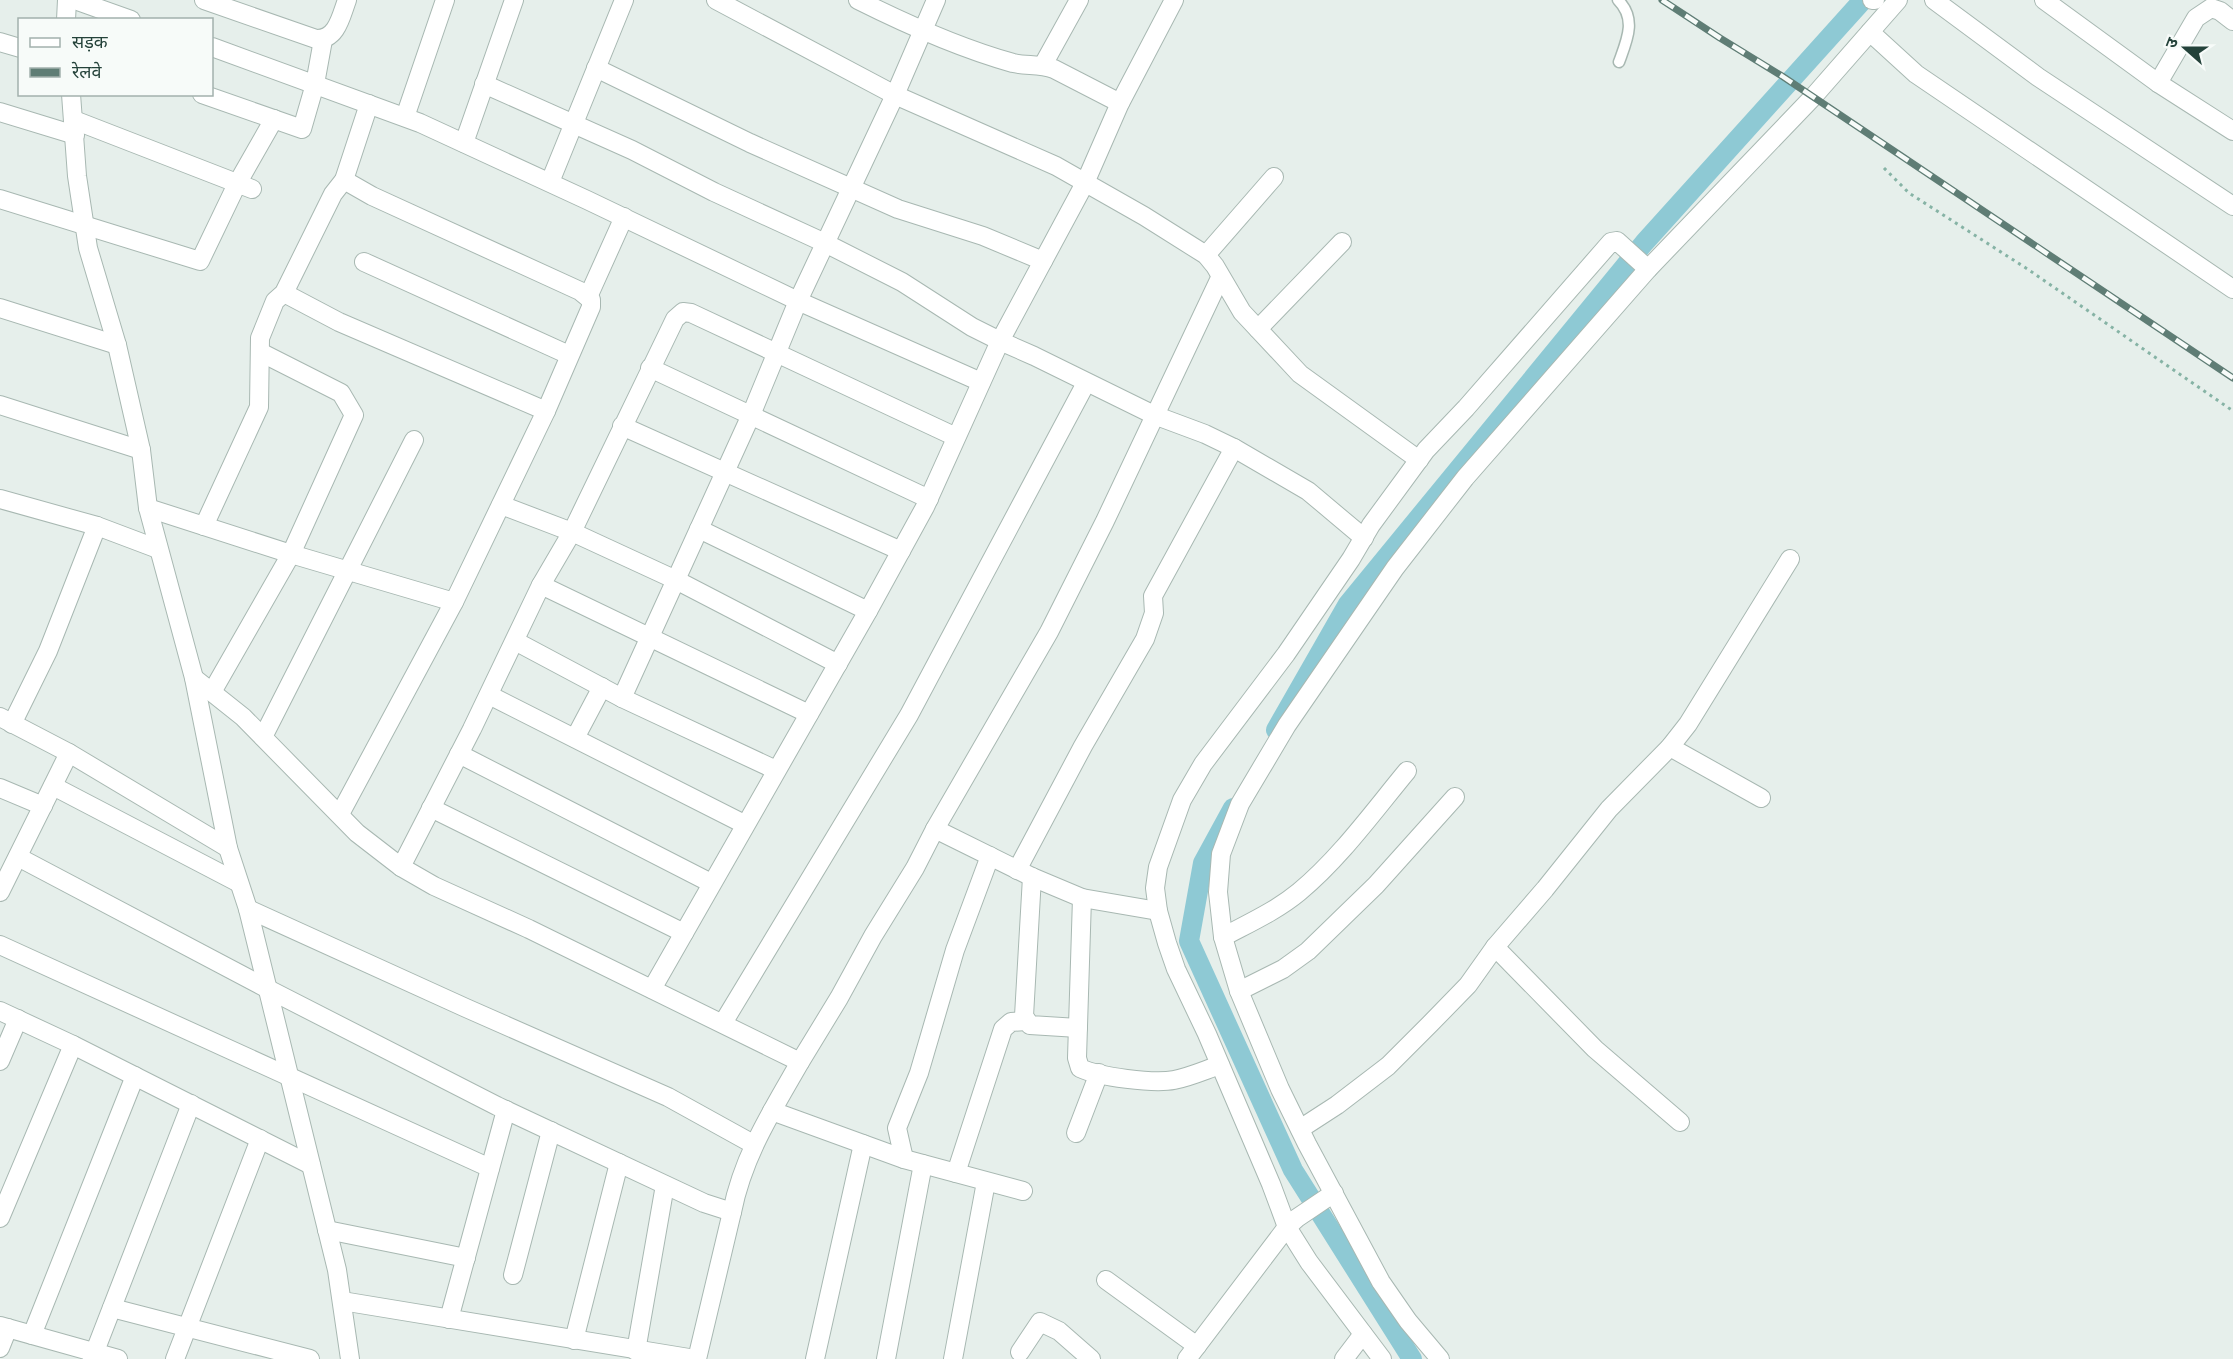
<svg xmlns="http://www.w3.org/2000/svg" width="2233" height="1359" font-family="'Varela Round','Noto Sans Devanagari',sans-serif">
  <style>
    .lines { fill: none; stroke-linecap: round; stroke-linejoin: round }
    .canal { stroke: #8ec9d4; stroke-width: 20 }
    .service-casing { stroke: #a8b8b2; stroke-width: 13 }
    .minor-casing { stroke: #a8b8b2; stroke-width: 20 }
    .tertiary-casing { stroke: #a8b8b2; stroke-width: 20 }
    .path { stroke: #86b3a5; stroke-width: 3; stroke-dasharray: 3 4.5; stroke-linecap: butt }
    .service { stroke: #fff; stroke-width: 10 }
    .minor { stroke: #fff; stroke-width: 18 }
    .tertiary { stroke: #fff; stroke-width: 18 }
    .rail-casing { stroke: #5f7d75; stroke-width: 7 }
    .rail { stroke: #f7fbf9; stroke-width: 4.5; stroke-dasharray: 14; stroke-linecap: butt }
  </style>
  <rect width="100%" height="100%" fill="#e6efeb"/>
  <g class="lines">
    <g class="canal">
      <path d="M1276,730L1348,604L1644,243L1863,0"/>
      <path d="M1233,808L1203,863L1189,941L1293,1170L1412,1359"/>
    </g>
    <g class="service-casing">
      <path id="service" d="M1618,0C1637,19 1627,40 1619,62"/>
    </g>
    <g class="minor-casing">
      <g id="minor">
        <path d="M75,0L131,20"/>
        <path d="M204,0L316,39C337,40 341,16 347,0"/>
        <path d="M716,0L895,95L1056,166L1144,216L1206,255L1215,266L1242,312L1300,374L1419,460"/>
        <path d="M858,0C908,25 959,48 1013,63C1027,66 1040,64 1054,69L1120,103"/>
        <path d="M1872,0H1875"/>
        <path d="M1934,0L2038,77L2233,206"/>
        <path d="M2044,0L2158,83L2233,131"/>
        <path d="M1870,32L1916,74L2233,289"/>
        <path d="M0,42L20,48"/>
        <path d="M212,47L420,123L587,200L798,301L981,382"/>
        <path d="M1043,65L1079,0"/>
        <path d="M596,68L750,143L898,209L983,236L1043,261"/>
        <path d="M2158,83L2196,18L2211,8L2220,11L2233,21"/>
        <path d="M484,84L632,150L714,192L825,243L902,282L972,327L1000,341L1034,356L1154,415L1205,434L1234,448L1308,491L1364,538"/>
        <path d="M202,94L302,129L315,84L323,40"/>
        <path d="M0,112L75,135"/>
        <path d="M405,117L445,0"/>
        <path d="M74,120L252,189"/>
        <path d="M464,143L514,0"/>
        <path d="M550,182L624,0"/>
        <path d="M0,199L200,261L237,184L274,119"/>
        <path d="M1206,255L1274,177"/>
        <path d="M364,262L569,355"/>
        <path d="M284,293L339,322L546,411"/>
        <path d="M588,297L624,217"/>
        <path d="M0,308L117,345"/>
        <path d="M1258,329L1342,242"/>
        <path d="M650,368L929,499"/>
        <path d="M0,405L141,450"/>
        <path d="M622,426L901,551"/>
        <path d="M0,499L97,526L158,549"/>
        <path d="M501,505L572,532L676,580L838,664"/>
        <path d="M148,508L291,554L454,602"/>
        <path d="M204,526L259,407L260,338L275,301L284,293L333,194L344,180L369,104"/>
        <path d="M699,529L868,611"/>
        <path d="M541,585L572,532L675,319L683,312L691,313L956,437"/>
        <path d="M515,641L622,698L776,770"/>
        <path d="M194,678L243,717L357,833L401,867L434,886L529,929L800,1062L839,998L873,936L915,868L935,829L1049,632L1105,521L1220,278"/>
        <path d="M212,692L291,554L354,415L341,393L260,352"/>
        <path d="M489,695L744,824"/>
        <path d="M622,698L751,415L798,301L895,95L936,0"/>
        <path d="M0,717L69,753L228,848"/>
        <path d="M12,724L48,651L97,526"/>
        <path d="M263,737L414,440"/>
        <path d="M575,738L602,687"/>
        <path d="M1670,747L1761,798"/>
        <path d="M459,754L711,883"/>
        <path d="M53,786L239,883"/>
        <path d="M0,788L43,806"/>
        <path d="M431,808L684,933"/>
        <path d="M340,814L454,602L546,411L591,307V300L580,291L372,196L344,180"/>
        <path d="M935,829L1032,877L1082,898L1158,911"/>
        <path d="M18,857L268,989L497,1106L704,1203L732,1212C743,1156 772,1111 800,1062"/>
        <path d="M401,867L472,729L541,585L809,714"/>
        <path d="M1017,870L1083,746L1145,639L1154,613L1153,596L1234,448"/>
        <path d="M1032,877L1024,1016L1030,1025L1078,1028"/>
        <path d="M0,892L69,753"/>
        <path d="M1082,898L1077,1058L1080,1068C1099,1077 1154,1084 1174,1080C1190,1077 1205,1070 1220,1065"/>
        <path d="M248,909L466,1008L668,1097L753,1144"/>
        <path d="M1223,937C1249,923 1276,911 1299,892C1340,858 1373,812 1407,771"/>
        <path d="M0,945L490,1168"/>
        <path d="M1495,947L1595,1049L1680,1122"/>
        <path d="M652,989L868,611L925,507L1000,341L1085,183L1120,103L1174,0"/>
        <path d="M1239,991L1283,969L1308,951L1376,885L1455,797"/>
        <path d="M0,1011L73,1045L311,1165"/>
        <path d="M723,1023L909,715L1086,383"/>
        <path d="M0,1061L18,1019"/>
        <path d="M772,1111L904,1159L1023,1191"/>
        <path d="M1300,1129L1337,1105L1388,1066L1430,1024L1468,985L1495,947L1545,889L1609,809L1670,747L1688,724L1790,559"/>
        <path d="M1076,1133L1099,1073"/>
        <path d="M904,1159L897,1128L919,1073L955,950L990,856"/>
        <path d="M956,1173L1003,1029L1011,1022L1026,1021"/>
        <path d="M0,1218L73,1045"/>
        <path d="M327,1230L466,1258"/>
        <path d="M513,1275L551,1131"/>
        <path d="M1106,1280L1197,1346"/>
        <path d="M342,1301L695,1359"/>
        <path d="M112,1308L310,1359"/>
        <path d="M449,1319L506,1110"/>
        <path d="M0,1326L118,1359"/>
        <path d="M32,1335L135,1076"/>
        <path d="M574,1340L619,1163"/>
        <path d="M0,1348L8,1328"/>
        <path d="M636,1351L665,1185"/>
        <path d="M1020,1352L1040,1322L1059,1331L1091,1359"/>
        <path d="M92,1359L191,1104"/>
        <path d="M175,1359L260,1139"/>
        <path d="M697,1359L732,1212"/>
        <path d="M815,1359L863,1144"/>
        <path d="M886,1359L923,1164"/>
        <path d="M953,1359L986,1182"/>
        <path d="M1187,1359L1287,1227L1297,1218L1334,1193"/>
        <path d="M1344,1359L1363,1334"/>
        <path d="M1382,1359L1309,1262L1287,1227L1271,1184L1207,1034L1176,969L1167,943L1158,911L1155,888L1158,867L1182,800L1203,764L1286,654L1351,559L1371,525L1426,450L1466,408L1611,242L1617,241L1648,269"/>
      </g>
    </g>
    <g class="tertiary-casing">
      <g id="tertiary">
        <path d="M66,20L67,0"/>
        <path d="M71,94L77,176L88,248L117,345L141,450L148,508L194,678L228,848L248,909L337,1270L350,1359"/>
        <path d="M1440,1359L1408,1321L1381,1282L1307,1144L1280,1089L1239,991L1223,937L1218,892L1221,854L1240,804L1287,725L1395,568L1465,478L1648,269L1813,97L1898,0"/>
      </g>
    </g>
    <path class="path" d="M1884,168L1909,193L2029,270L2233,411"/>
    <use href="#service" class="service"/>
    <use href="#minor" class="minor"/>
    <use href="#tertiary" class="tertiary"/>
    <g class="rail-casing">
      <path id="rail" d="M1662,0L1720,38L1782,76L2233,378"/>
    </g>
    <use href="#rail" class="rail"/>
  </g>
  <rect x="18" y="18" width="195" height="78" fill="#f7fbf9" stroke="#a3b1ad" stroke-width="1.5"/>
  <rect x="30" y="38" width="30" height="9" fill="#ffffff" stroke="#a3b1ad" stroke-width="1.5"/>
  <text x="72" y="48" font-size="18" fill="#24423a">सड़क</text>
  <rect x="30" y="68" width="30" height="9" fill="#5f7d75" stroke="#a3b1ad" stroke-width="1.5"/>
  <text x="72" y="78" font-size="18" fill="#24423a">रेलवे</text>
  <g transform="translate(2185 48) rotate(291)" stroke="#f7fbf9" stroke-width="4.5" paint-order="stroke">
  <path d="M0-4.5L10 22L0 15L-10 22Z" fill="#24423a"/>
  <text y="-9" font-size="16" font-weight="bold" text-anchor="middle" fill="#24423a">उ</text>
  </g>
</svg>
